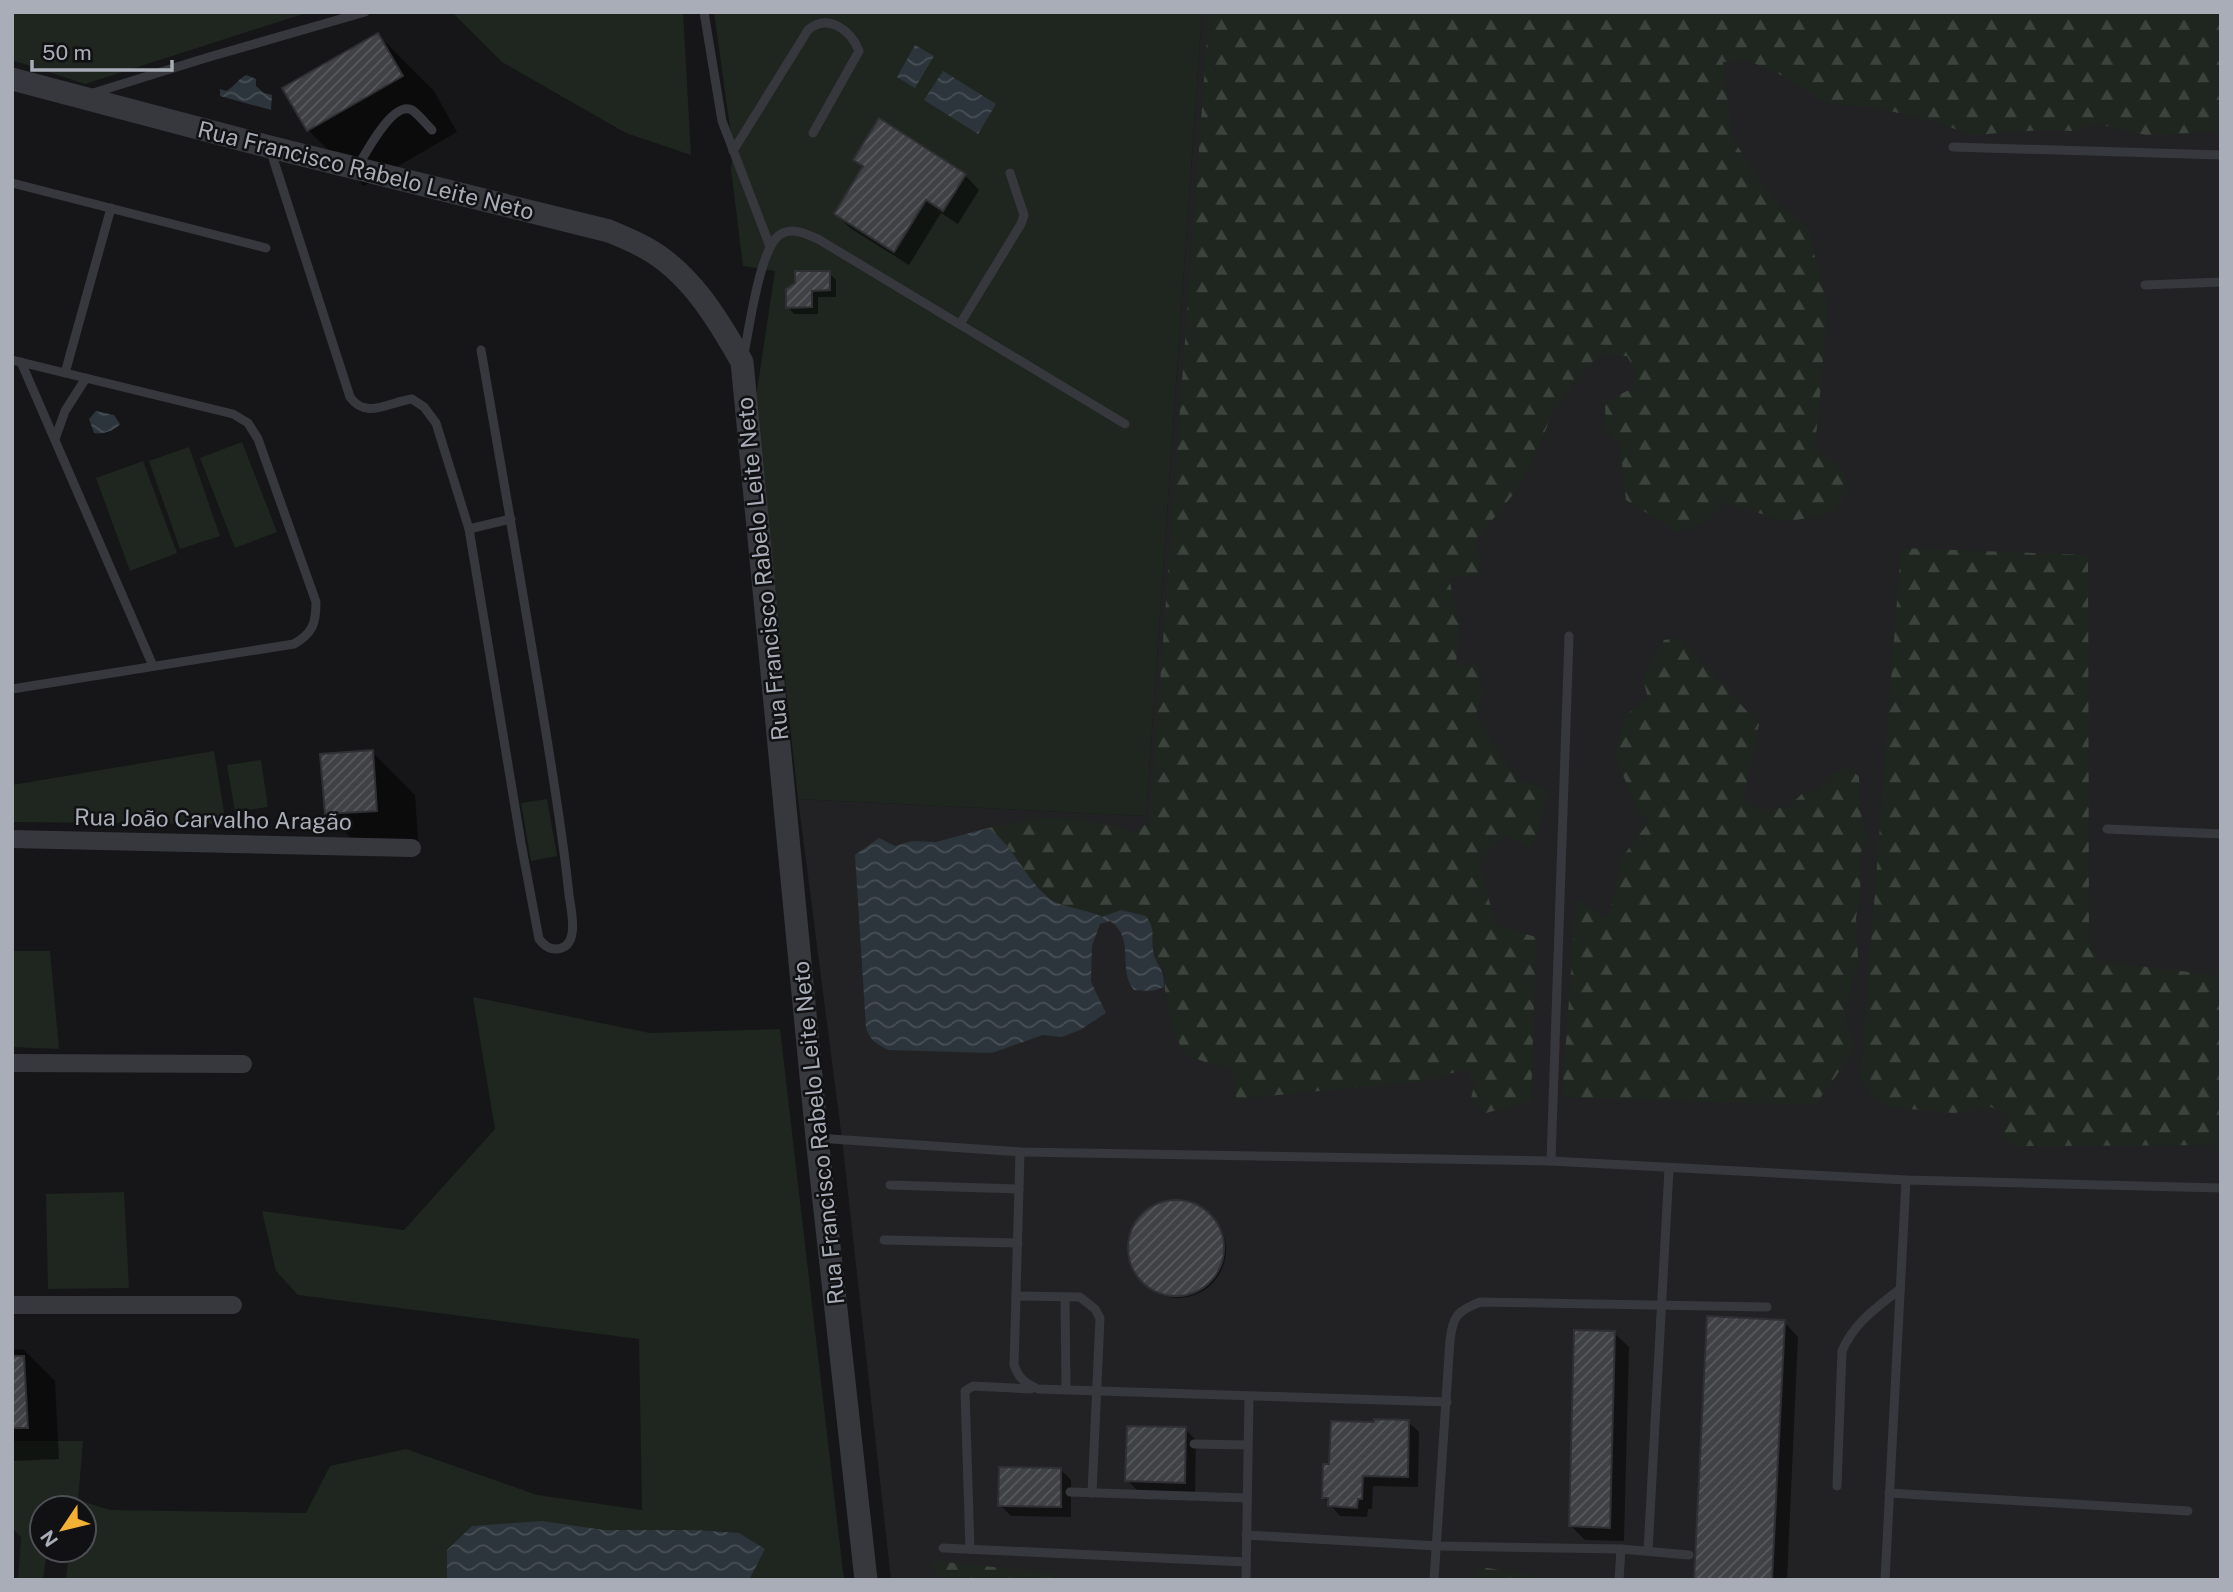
<svg xmlns="http://www.w3.org/2000/svg" width="2233" height="1592" font-family="'Public Sans',sans-serif">
  <style>
    .built { fill: #222225 }
    .green { fill: #1e261f }
    .forest { fill: url(#forest-firs) }
    .water { fill: url(#water-waves) }
    .shadow { fill: #0007 }
    .building { fill: url(#building-hatch); stroke: #303034; stroke-width: 2 }
    .lines { fill: none; stroke-linecap: round; stroke-linejoin: round }
    .service { stroke: #37383d; stroke-width: 9 }
    .minor { stroke: #37383d; stroke-width: 18 }
    .tertiary { stroke: #37383d; stroke-width: 23 }
    .labels { text-anchor: middle; dominant-baseline: central; stroke-width: 5; stroke-linejoin: round; paint-order: stroke }
    .street-label { font-size: 23px; fill: #a8adb8; stroke: #111113 }
  </style>
  <defs>
    <pattern id="forest-firs" width="22" height="20" patternUnits="userSpaceOnUse" patternTransform="scale(1.75)"><rect width="22" height="20" fill="#1e261f"/><path d="M5 1l3.5 6h-7zM16 11l3.5 6h-7z" fill="#3c433d"/></pattern>
    <pattern id="water-waves" width="16" height="10" patternUnits="userSpaceOnUse" patternTransform="scale(1.75)"><rect width="16" height="10" fill="#2c353c"/><path d="M0 5q4-4 8 0t8 0" fill="none" stroke="#485056"/></pattern>
    <pattern id="building-hatch" width="6" height="6" patternUnits="userSpaceOnUse" patternTransform="scale(1.75)"><rect width="6" height="6" fill="#404145"/><path d="M-1 1l2-2M0 6l6-6M5 7l2-2" fill="none" stroke="#595a5e"/></pattern>
  </defs>
  <rect width="100%" height="100%" fill="#161618"/>
  <path class="built" d="M1202,12H2221V1580H891L842,1139L798,799L1146,816Z"/>
  <g class="green">
    <path d="M12,12H309L85,84L12,60Z"/>
    <path d="M452,12H683L691,155L626,133L502,62Z"/>
    <path d="M714,12H1202L1146,816L798,799L755,404L775,271L743,266L731,169L733,150Z"/>
    <path d="M242,442L277,532L235,548L200,458Z"/>
    <path d="M189,447L220,536L180,549L149,461Z"/>
    <path d="M143,461L177,553L130,571L96,478Z"/>
    <path d="M214,751L226,824L12,822V785Z"/>
    <path d="M261,760L268,807L235,812L227,765Z"/>
    <path d="M547,799L557,856L531,861L521,803Z"/>
    <path d="M12,951H50L59,1049L12,1047Z"/>
    <path d="M473,997L650,1033L780,1029L844,1580H66L69,1550H84V1508H42V1550H47L43,1580H18L21,1537L12,1528V1441H83L78,1500L110,1510L306,1513L330,1466L406,1449L537,1495L642,1510L639,1339L298,1295L276,1271L262,1211L404,1230L495,1129Z"/>
    <path d="M124,1192L129,1288L48,1289L46,1194Z"/>
  </g>
  <g class="forest">
    <path d="M1209,12H2221V129L2211,132L2146,135L2098,124L2073,131L2042,130L1973,135L1926,119L1867,106L1831,105L1783,76L1747,60L1723,62L1732,138L1772,198L1808,229L1828,309L1815,447L1842,471L1849,488L1834,512L1788,522L1723,502L1706,522L1678,532L1626,500L1620,444L1606,430L1605,402L1633,388L1637,374L1627,356L1599,355L1573,383L1551,415L1541,443L1516,491L1476,540L1481,574L1449,578L1459,625L1456,665H1477L1482,691L1476,715L1503,760L1519,781L1547,788L1540,826L1532,847L1504,835L1478,861L1496,925L1536,937L1531,1101L1486,1113L1471,1098L1475,1083L1466,1069L1425,1081L1236,1099V1082L1231,1067C1219,1065 1194,1061 1185,1052C1174,1040 1167,1006 1165,990C1164,985 1166,979 1165,974C1161,958 1151,958 1154,939L1121,910L1102,917C1088,910 1059,906 1050,899C1024,879 1015,846 988,828C1004,825 1021,821 1037,819C1065,816 1109,823 1136,833L1150,820Z"/>
    <path d="M1901,548L2088,555L2089,944L2100,961L2221,976V1145L2017,1146L2003,1136L2009,1116L1991,1107L1954,1113L1888,1107L1871,1094L1861,1078Z"/>
    <path d="M1679,638L1759,724L1743,800L1763,810L1788,807L1806,790L1819,791L1827,779L1848,765L1859,777L1860,810L1867,838L1861,852L1860,899L1856,917L1858,959L1845,1011L1847,1030L1856,1048L1815,1105L1562,1097L1574,929L1578,899L1608,920L1623,856L1649,822L1640,814L1615,757L1625,716L1648,698L1643,679L1664,640Z"/>
    <path d="M934,1561L1054,1573V1580H936Z"/>
    <path d="M1482,1567L1535,1576L1541,1580H1471Z"/>
  </g>
  <g class="water">
    <path d="M915,45L934,56L915,88L897,77Z"/>
    <path d="M943,71L996,104L978,134L924,100Z"/>
    <path d="M246,75L256,79V86L264,93L272,95L271,110L220,96V89L226,91C234,87 238,79 246,75Z"/>
    <path d="M96,411L114,415L120,424C116,430 102,435 94,433L89,419Z"/>
    <path d="M988,828C1015,846 1024,879 1050,899C1060,907 1087,909 1102,917L1121,910L1146,916C1156,931 1151,933 1153,949C1154,964 1165,967 1164,987L1152,991L1134,990C1117,970 1136,938 1110,921L1100,924L1092,946L1091,982L1106,1013L1080,1030L1062,1037L1043,1035L992,1053L888,1050C877,1044 869,1040 866,1027L855,855L879,838L895,846L912,841L936,842Z"/>
    <path d="M542,1521L604,1530H695L739,1533L765,1549L749,1580H447V1550L472,1526Z"/>
  </g>
  <g class="shadow">
    <path d="M378,35L434,91L457,132L364,186L308,130Z"/>
    <path d="M856,160L965,175L979,190L958,224L941,213L909,265L850,228L836,214L864,168Z"/>
    <path d="M829,273L836,280V297H818V314H794L788,307L797,284Z"/>
    <path d="M372,752L415,795L419,853L369,856L327,813Z"/>
    <circle cx="1178" cy="1250" r="48"/>
    <path d="M1784,1322L1798,1337L1787,1580H1696Z"/>
    <path d="M1614,1333L1629,1347L1624,1541L1585,1540L1571,1526Z"/>
    <path d="M23,1349L55,1381L59,1459L12,1461V1350Z"/>
    <path d="M1408,1422L1419,1432L1418,1487L1373,1486L1372,1509H1368L1367,1517L1340,1516L1323,1497L1331,1466L1376,1424Z"/>
    <path d="M1185,1429L1196,1440L1195,1493L1138,1491L1127,1480Z"/>
    <path d="M1061,1470L1071,1480V1517L1011,1516L1000,1505Z"/>
    <path d="M1149,1578L1204,1580H1149Z"/>
  </g>
  <g class="building">
    <path d="M378,33L403,76L307,131L282,88Z"/>
    <path d="M879,118L966,174L943,211L926,200L894,252L834,214L863,166L853,160Z"/>
    <path d="M795,271H830V290L812,291V307L786,308V289L795,283Z"/>
    <path d="M373,750L377,811L325,814L320,754Z"/>
    <circle cx="1176" cy="1248" r="48"/>
    <path d="M1707,1316L1785,1320L1772,1580H1694Z"/>
    <path d="M1574,1330L1615,1331L1610,1528L1569,1526Z"/>
    <path d="M12,1356H24L28,1428H12Z"/>
    <path d="M1374,1419L1409,1420L1408,1477L1363,1476L1362,1499H1358L1357,1508L1328,1506V1498H1322L1323,1464H1329L1331,1421L1374,1422Z"/>
    <path d="M1127,1426L1186,1427L1185,1483L1125,1481Z"/>
    <path d="M999,1467L1061,1468V1507L998,1506Z"/>
  </g>
  <g class="lines">
    <g class="service">
      <path d="M704,12L722,121L769,244"/>
      <path d="M90,94L209,57L365,12"/>
      <path d="M1953,147L2221,155"/>
      <path d="M270,149L350,397C366,420 389,402 412,399L424,407L436,423L469,529L521,843L539,939C544,945 548,949 556,949C581,948 571,910 569,895C562,826 550,758 539,690C520,577 501,463 481,350"/>
      <path d="M733,151L808,30C828,13 851,30 859,51L813,133"/>
      <path d="M357,168C365,154 393,100 412,110C419,115 426,124 432,130"/>
      <path d="M12,183L266,248"/>
      <path d="M2145,285L2221,282"/>
      <path d="M960,324L1021,224L1024,215L1010,173"/>
      <path d="M744,354C749,330 760,245 781,234C793,227 806,234 818,239L1125,424"/>
      <path d="M12,360L233,414L248,423L258,439L316,602C316,623 313,633 294,644L12,689"/>
      <path d="M21,362L153,666"/>
      <path d="M65,373L111,208"/>
      <path d="M55,439L65,411L86,378"/>
      <path d="M469,529L511,519"/>
      <path d="M2107,829L2221,834"/>
      <path d="M817,1138L1020,1152L1551,1161L1906,1180L2221,1188"/>
      <path d="M1020,1152L1014,1365C1019,1379 1025,1383 1038,1389L1447,1402"/>
      <path d="M1551,1161L1569,636"/>
      <path d="M890,1185L1019,1189"/>
      <path d="M884,1240L1018,1243"/>
      <path d="M1016,1296L1080,1297L1095,1309L1100,1318L1092,1493"/>
      <path d="M1065,1297L1066,1390"/>
      <path d="M1194,1444L1248,1445"/>
      <path d="M1837,1486L1842,1351C1854,1323 1876,1308 1900,1289"/>
      <path d="M1070,1492L1247,1498"/>
      <path d="M1889,1493L2188,1511"/>
      <path d="M1246,1535L1438,1546L1621,1549L1689,1555"/>
      <path d="M943,1548L1246,1562"/>
      <path d="M970,1549L965,1391L973,1386L1031,1389"/>
      <path d="M1648,1551L1669,1169"/>
      <path d="M1246,1580L1249,1397"/>
      <path d="M1434,1580L1450,1340C1453,1316 1457,1311 1480,1302L1767,1307"/>
      <path d="M1619,1580L1621,1549"/>
      <path d="M1885,1580L1906,1180"/>
    </g>
    <g class="minor">
      <path d="M12,839L412,848"/>
      <path d="M12,1063L243,1064"/>
      <path d="M12,1305H233"/>
    </g>
    <path class="tertiary" d="M12,79L270,147L609,231C621,236 633,241 644,247C689,271 718,319 742,362L817,1138L866,1580"/>
  </g>
  <g class="labels">
    <g class="street-label">
      <text transform="translate(366 170) rotate(14)">Rua Francisco Rabelo Leite Neto</text>
      <text transform="translate(762 569) rotate(-96)">Rua Francisco Rabelo Leite Neto</text>
      <text transform="translate(213 819) rotate(1)">Rua João Carvalho Aragão</text>
      <text transform="translate(818 1133) rotate(-96)">Rua Francisco Rabelo Leite Neto</text>
    </g>
  </g>
  <rect width="2233" height="1592" fill="none" stroke="#a8adb8" stroke-width="28"/>
  <g transform="translate(63 1529) rotate(235)"><circle r="33" fill="#111113" stroke="#4d4f55" stroke-width="2"/>
  <path d="M0-5L12 26L0 18L-12 26Z" fill="#f2b134"/>
  <text y="-10" font-size="19" font-weight="bold" text-anchor="middle" fill="#a8adb8">N</text>
  </g>
  <path d="M32 60v10h140v-10" fill="none" stroke="#a8adb8" stroke-width="3.5"/>
  <text x="42" y="60" font-size="21" fill="#a8adb8" stroke="#111113" stroke-width="5" paint-order="stroke">50 m</text>
</svg>
